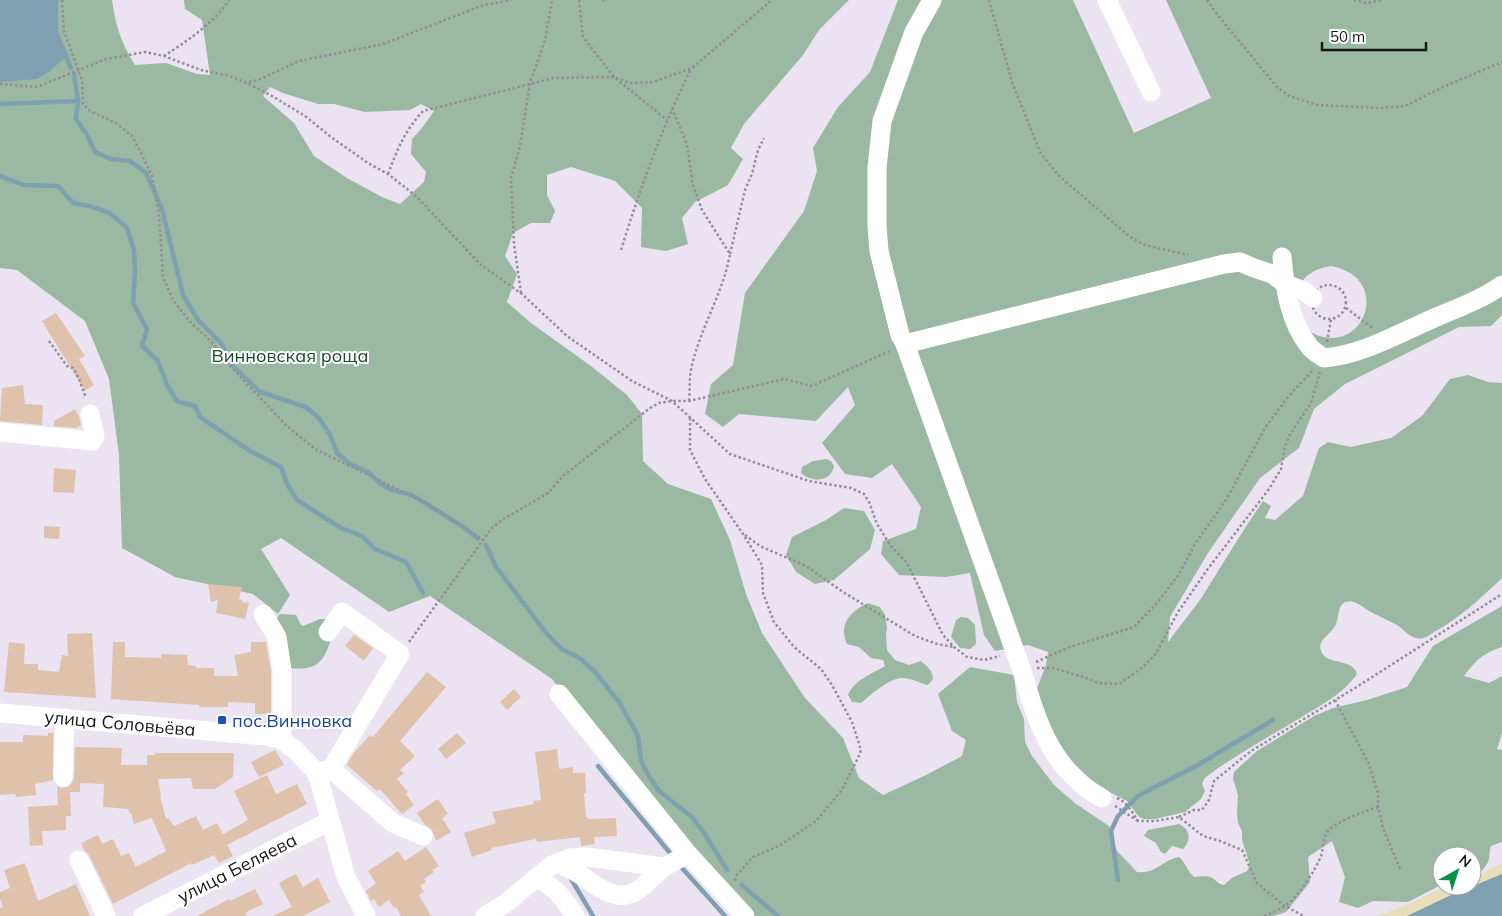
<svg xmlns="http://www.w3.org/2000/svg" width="1502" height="916" font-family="Mulish,sans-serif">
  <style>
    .forest { fill: #9bb8a3; fill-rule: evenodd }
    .sand { fill: #e7ddb8 }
    .water { fill: #7ea0b0 }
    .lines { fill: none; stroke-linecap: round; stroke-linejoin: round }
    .stream { stroke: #7ea0b0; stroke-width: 4.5 }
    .building { fill: #dec2ac }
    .path { stroke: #938d97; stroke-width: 2.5; stroke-dasharray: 2.5 2.5; stroke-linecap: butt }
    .minor { stroke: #fff; stroke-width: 19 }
    .transit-dot { fill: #1a4fb4; stroke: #fff; stroke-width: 2 }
    .labels { text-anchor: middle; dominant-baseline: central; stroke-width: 4; stroke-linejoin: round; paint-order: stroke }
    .park-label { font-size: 18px; fill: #1a4a2b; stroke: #fff }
    .transit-label { font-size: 18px; fill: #164399; stroke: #fff; text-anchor: start }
    .street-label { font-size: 18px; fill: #171418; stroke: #fff }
  </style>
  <rect width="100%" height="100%" fill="#ebe3f1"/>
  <g class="forest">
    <path d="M0,0H112C116,27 121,42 135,65L166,63L197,74L210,75L202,20L185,9L184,0H849L819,30L803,55L744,124L731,148L743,159L728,185L695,202L682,218L688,244L666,251L641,247L642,208L615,181L571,167L547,175V195L555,211L550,223H531L513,233L505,256L517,274L507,302L531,323L591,366L627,395L642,414L643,461L668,484L711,499L730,540L746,594L762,633L805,698L843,738L859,778L883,795L926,775L962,756L966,740L952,731L938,694L970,667L1014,675L1017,702L1024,719L1025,742L1032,756L1054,785L1076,804L1109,826L1117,851L1137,872C1157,874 1162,860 1179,857C1186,863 1187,871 1194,877C1200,877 1207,875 1212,878C1217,881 1218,884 1224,885L1232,878L1247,871L1250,865L1242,840V831L1238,823L1237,813L1238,795L1233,779L1234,772L1257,751L1314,716L1333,708L1367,700L1407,687L1433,646L1502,606V647C1482,654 1477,659 1464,676L1489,683L1502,676V733L1497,749L1502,750V842L1491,846C1489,851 1490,854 1489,859C1487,867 1479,874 1472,879V856H1442V886H1445L1437,887L1408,902L1373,901L1358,908L1339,902L1345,877L1332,841L1308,857L1310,882L1286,912L1274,916H741L552,679L430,596L389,612L281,538L261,549L290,595L278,614L253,594L175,577L122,548L119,455L109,379L85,321L17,270L0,268ZM270,87L283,93L318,104H334L365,112L410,110L421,104L434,111L422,128L412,139L411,154L426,172L424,182L400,204L382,197L347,178L314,156L294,123L263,96Z"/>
    <path d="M898,0H1073L1134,133L1211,98L1166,0H1502V315L1491,326L1459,327L1345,384L1314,409L1299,448L1260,478L1208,553L1170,617L1168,642L1200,600L1245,528L1263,501L1271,506L1265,518L1275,520L1303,496L1319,448L1328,442L1351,447L1391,438L1422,416L1450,379L1468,375L1488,382L1502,383V578C1482,597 1461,617 1436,631C1432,633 1428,637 1423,638C1412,641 1405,630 1397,625C1388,620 1378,616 1369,611C1364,608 1359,603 1353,602C1352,601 1346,602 1345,602C1336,607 1340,622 1333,629C1328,636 1317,641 1321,651C1326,666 1352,657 1357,674C1344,693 1320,706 1300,718C1269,737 1235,755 1206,777C1201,783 1202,784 1205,791L1201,799L1185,812L1155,819H1144L1139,817L1127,801L1096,785L1061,751L1036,691L1046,665L1048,652L1028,645L995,651L984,635L970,573L946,577L899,575L881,554L883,541L916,529L921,507L892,464L872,478L845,474L822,443L855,405L848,387L816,421L739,414L723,427L705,414L711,384L733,365L745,293L804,211L817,171L813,148L838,107L870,72ZM1331,266C1390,277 1367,347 1324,337C1318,336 1310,333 1307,328C1301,320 1299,306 1295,296C1303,276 1310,270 1331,266Z"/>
    <path d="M826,459L831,461L834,466C831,482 812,483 801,473L802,467L813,461Z"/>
    <path d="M844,508L864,511L875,530L870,549L834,580L815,584L796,572L786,555L792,537L826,520Z"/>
    <path d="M868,603L880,607L885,615L887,627L886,634L887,650L895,660L909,665L921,661C928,667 932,670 933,679L928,685C920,683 908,677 901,678C886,680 872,694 861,703L852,702L848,695C854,680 872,674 885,666L883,660L871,658L859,647L847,644C838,624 851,611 868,603Z"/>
    <path d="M280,614L296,615L301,625L303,626L320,619H326L334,631C325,656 323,672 290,668L283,634L277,618Z"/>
    <path d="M961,617L968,618L975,625L976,644L970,649L960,648L951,637L956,620Z"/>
    <path d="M1179,824C1190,829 1192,840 1183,849L1172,846L1165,854L1161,852L1156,843L1144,836L1148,830Z"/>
  </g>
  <path class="sand" d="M1502,863V874L1449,896L1407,916H1376L1409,904L1437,890L1472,886V883L1488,870Z"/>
  <g class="water">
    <path d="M0,0H58V37L66,57L50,71L37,79L0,82Z"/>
    <path d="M1502,874V916H1407L1449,896Z"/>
  </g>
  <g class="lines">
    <g class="stream">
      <path d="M56,32L71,68"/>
      <path d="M74,74L78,101L76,119L87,135L95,152L111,159L130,161L146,173L162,209L183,295L198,320L221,343L234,367L260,392L306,407L319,418L330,435L337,453L350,464L368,472L381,484L392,490L412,495L465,528L478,539"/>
      <path d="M0,104L78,101"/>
      <path d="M0,176L24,185L58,186L73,203L89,206L110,213L127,228L134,250L135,272L133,303L147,329L142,346L158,361L167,385L177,401L195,406L200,417L250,451L281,467L287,484L297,500L341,528L362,536L375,549L406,562L423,593"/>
      <path d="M486,545L496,567L547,634L562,649L581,659L595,672L619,702L638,736L641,761L649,776L659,791L692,817L704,833L727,870"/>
      <path d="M598,766L670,853"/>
      <path d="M682,868L725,916"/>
      <path d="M570,877L593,916"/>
      <path d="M1118,880L1111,831L1118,816L1138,796L1196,766L1273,720"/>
      <path d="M742,885L778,916"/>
    </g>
  </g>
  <g class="building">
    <path d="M56,313L85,356L79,359L94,385L85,391L42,321Z"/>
    <path d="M23,385L25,404L43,405L42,425L0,421L2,388Z"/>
    <path d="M75,409L79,416L81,425L76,428L54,426V421Z"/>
    <path d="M54,468L76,470L74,493L53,492Z"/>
    <path d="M44,526L60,527L59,539L44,538Z"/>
    <path d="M208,584L242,587L239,599L242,600V602L249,603L245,619L216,613L218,600L211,602Z"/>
    <path d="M92,633L96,698L4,692L9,642L25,644L24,664H38V670L59,672L62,655L68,656L67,634Z"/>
    <path d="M354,635L373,648L364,661L345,646Z"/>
    <path d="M113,642H125V657L161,658V654L187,655L188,665L196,666V668H214V676H238L234,655L251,652V642H266L271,671V714H255V703L228,702V707H199V705L111,699Z"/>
    <path d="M427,672L446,687L400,741L415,756L400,770L404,773L397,779L408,792L406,794L414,805L402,814L380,789L377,791L347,765L353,754L370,735L373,737Z"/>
    <path d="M514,689L521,697L507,710L500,702Z"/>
    <path d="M48,733H53V780L35,784L36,795L16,797L15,794L0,795V742H23V735L48,736Z"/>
    <path d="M457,733L466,743L446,759L438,749Z"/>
    <path d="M75,747L122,748L121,765H147V755H155V753H234L233,777L215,789H193L191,778L158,779L161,796H160L166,819L168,818L174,826L196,816L203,830L217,823L223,834L248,820L234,791L267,775L276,794L297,784L307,804L227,845L233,856L219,863L214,855L192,865L191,863L113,904L89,855L84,850L81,843L98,835L102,844L113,839L121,856L129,853L136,867L166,851L152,818L134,824L131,813L130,814L128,809L103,807L104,784L80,783V792H70L71,816H66V830L42,831L43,845L30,846L28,807L58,805L57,786L62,788L68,787L72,783L74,778Z"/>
    <path d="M557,749L559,769L573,767V773H585L586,793H584L586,817H588V819L616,818L617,836L594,837L595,844L581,846L580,837L537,842L536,839L491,848L492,850L472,857L464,833L496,823L492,812L534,804L533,801L541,800L535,752Z"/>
    <path d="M275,750L284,765L259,777L251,762Z"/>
    <path d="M438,799L448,814L442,818L451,832L436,841L432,830L425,825L417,813Z"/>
    <path d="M426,847L439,866L432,870L434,872L424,879L426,882L420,886L424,892L419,895L431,916H401L396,907L394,908L389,900L379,907L374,899L371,901L366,891L376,883L368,871L398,851L405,861Z"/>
    <path d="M25,863L38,901L76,884L90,916H0V908L3,907L0,899V892L10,888L4,870Z"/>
    <path d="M296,874L303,887L318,878L330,902L303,916H273L292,907L279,883Z"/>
    <path d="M255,889L263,904L245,913L247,916H197L229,899L230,901Z"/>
  </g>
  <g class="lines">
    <g class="path">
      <path d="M62,0L64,31L82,80L83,104L90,111L116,123L132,136L140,151L152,176L159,214L163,277L173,300L190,322L212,342L228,364L286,425L315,449L428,504L482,539"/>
      <path d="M579,0L583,37L614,77L630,83L653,82L692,68L772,0"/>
      <path d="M602,0H606"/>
      <path d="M989,0L1012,82L1040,152L1058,175L1130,237L1145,245L1188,255"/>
      <path d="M1207,0L1216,13L1277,87L1289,96L1317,105L1380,108L1405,106L1443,87L1502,62"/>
      <path d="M1354,0L1366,3L1383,0"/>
      <path d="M164,56C187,41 214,23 229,0"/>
      <path d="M249,82L258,80L299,61L383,44L481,6L511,0"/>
      <path d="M0,84L37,87L106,59L145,52L164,56L201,70L230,76L247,83L272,96L305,116L331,137L368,163L388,174L416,196L481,265L522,294L567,336L632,381L672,401L730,454L809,481L851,488L864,494L869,502L877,524L890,545L907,563L943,635L954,647L967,657L984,660L1000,656"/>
      <path d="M672,108L687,145L693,185L702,210L730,254C723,293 701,327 692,365C689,376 690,389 689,401"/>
      <path d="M388,174C398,148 404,132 423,111L554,78L614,77L667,120"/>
      <path d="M621,250C641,186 661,130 691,69"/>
      <path d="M730,254L745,190L752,174L758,150L764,138"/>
      <circle cx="1329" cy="302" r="17"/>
      <path d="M521,293L514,244L511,178L520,146L530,83L545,40L552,0"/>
      <path d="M1346,308L1374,329"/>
      <path d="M49,341L67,366L73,368L79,379L86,398"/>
      <path d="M1327,342L1331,319"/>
      <path d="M690,418V450L705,479L743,534L762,565L763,593L774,622L794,647L821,669L832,685L852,722L861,750L858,758L841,791L816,821L779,846L753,857L736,876L735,882"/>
      <path d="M745,535L760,546L806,566L843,592L915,636L937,644L954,647"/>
      <path d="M409,642L491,529L502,520L548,493L564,475L650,408L659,403L672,401H689L784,379L812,386L892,350"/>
      <path d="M1036,662L1070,647L1134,627L1158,602L1179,574L1195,544L1226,500L1265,428L1287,398L1314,369"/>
      <path d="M1037,668H1053L1080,676L1099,683L1119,684L1144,666L1155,655L1178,612L1207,570L1269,489L1281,469L1284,450L1289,436L1311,403L1320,372"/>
      <path d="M1335,700L1369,764L1378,793V807L1383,828L1401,871"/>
      <path d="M1117,798C1127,802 1132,812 1138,821H1155L1179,817L1203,836L1220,841L1242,850L1257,883L1282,904L1303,916"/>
      <path d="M1115,806L1138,821"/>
      <path d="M1179,817L1194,810H1202L1209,800L1214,781L1251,751L1355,688L1502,594"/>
      <path d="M1264,916C1271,913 1279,910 1285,906C1298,897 1315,871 1321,856C1324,847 1322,838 1329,830C1338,821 1365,811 1378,807"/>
    </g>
    <g class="minor">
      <path d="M932,0L914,32L882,121L877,168V226L879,251L900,335L905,344L1022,671C1037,722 1052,771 1102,798"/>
      <path d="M1107,0L1151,92"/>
      <path d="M1282,257C1285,288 1289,321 1309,346C1312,351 1319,354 1324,358C1361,355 1398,334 1432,319C1455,309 1481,300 1502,285"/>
      <path d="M905,344L1224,264L1240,262L1254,268L1272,274L1284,283L1304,291L1313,298"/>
      <path d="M0,432L92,441L95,436L90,414"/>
      <path d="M263,614L277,637L282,670V740"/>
      <path d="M559,694L688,854L745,916"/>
      <path d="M0,713L266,736L282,740L295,750L317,773L346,877L366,916"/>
      <path d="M331,769L393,823L423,836"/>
      <path d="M317,773L331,769L400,654L342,612L328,632"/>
      <path d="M63,777L65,718"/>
      <path d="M79,860L106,916"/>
      <path d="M558,863C565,866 572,870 579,874C596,885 617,905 638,890C647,884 655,874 664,867"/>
      <path d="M537,878C556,888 563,897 575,916"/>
      <path d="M143,916L330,821"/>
      <path d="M485,916L506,903L552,865L570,858L587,857L664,867L688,854"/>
    </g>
  </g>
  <rect class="transit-dot" x="217" y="715" width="10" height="10" rx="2.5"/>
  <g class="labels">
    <g class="park-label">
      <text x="290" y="355">Винновская роща</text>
    </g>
    <g class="transit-label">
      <text x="232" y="720">пос.Винновка</text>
    </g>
    <g class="street-label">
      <text transform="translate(120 723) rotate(5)">улица Соловьёва</text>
      <text transform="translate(237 868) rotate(-27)">улица Беляева</text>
    </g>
  </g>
  <g transform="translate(1457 871) rotate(39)"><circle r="24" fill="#ffffff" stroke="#a2a1a3"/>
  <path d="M0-4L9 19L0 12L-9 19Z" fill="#0c8d4a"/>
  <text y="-8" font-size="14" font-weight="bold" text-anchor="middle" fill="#171418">N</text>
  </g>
  <path d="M1322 42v8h104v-8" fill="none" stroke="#171418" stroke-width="2.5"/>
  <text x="1330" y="42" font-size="15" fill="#171418" stroke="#ffffff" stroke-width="4" paint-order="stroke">50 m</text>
</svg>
